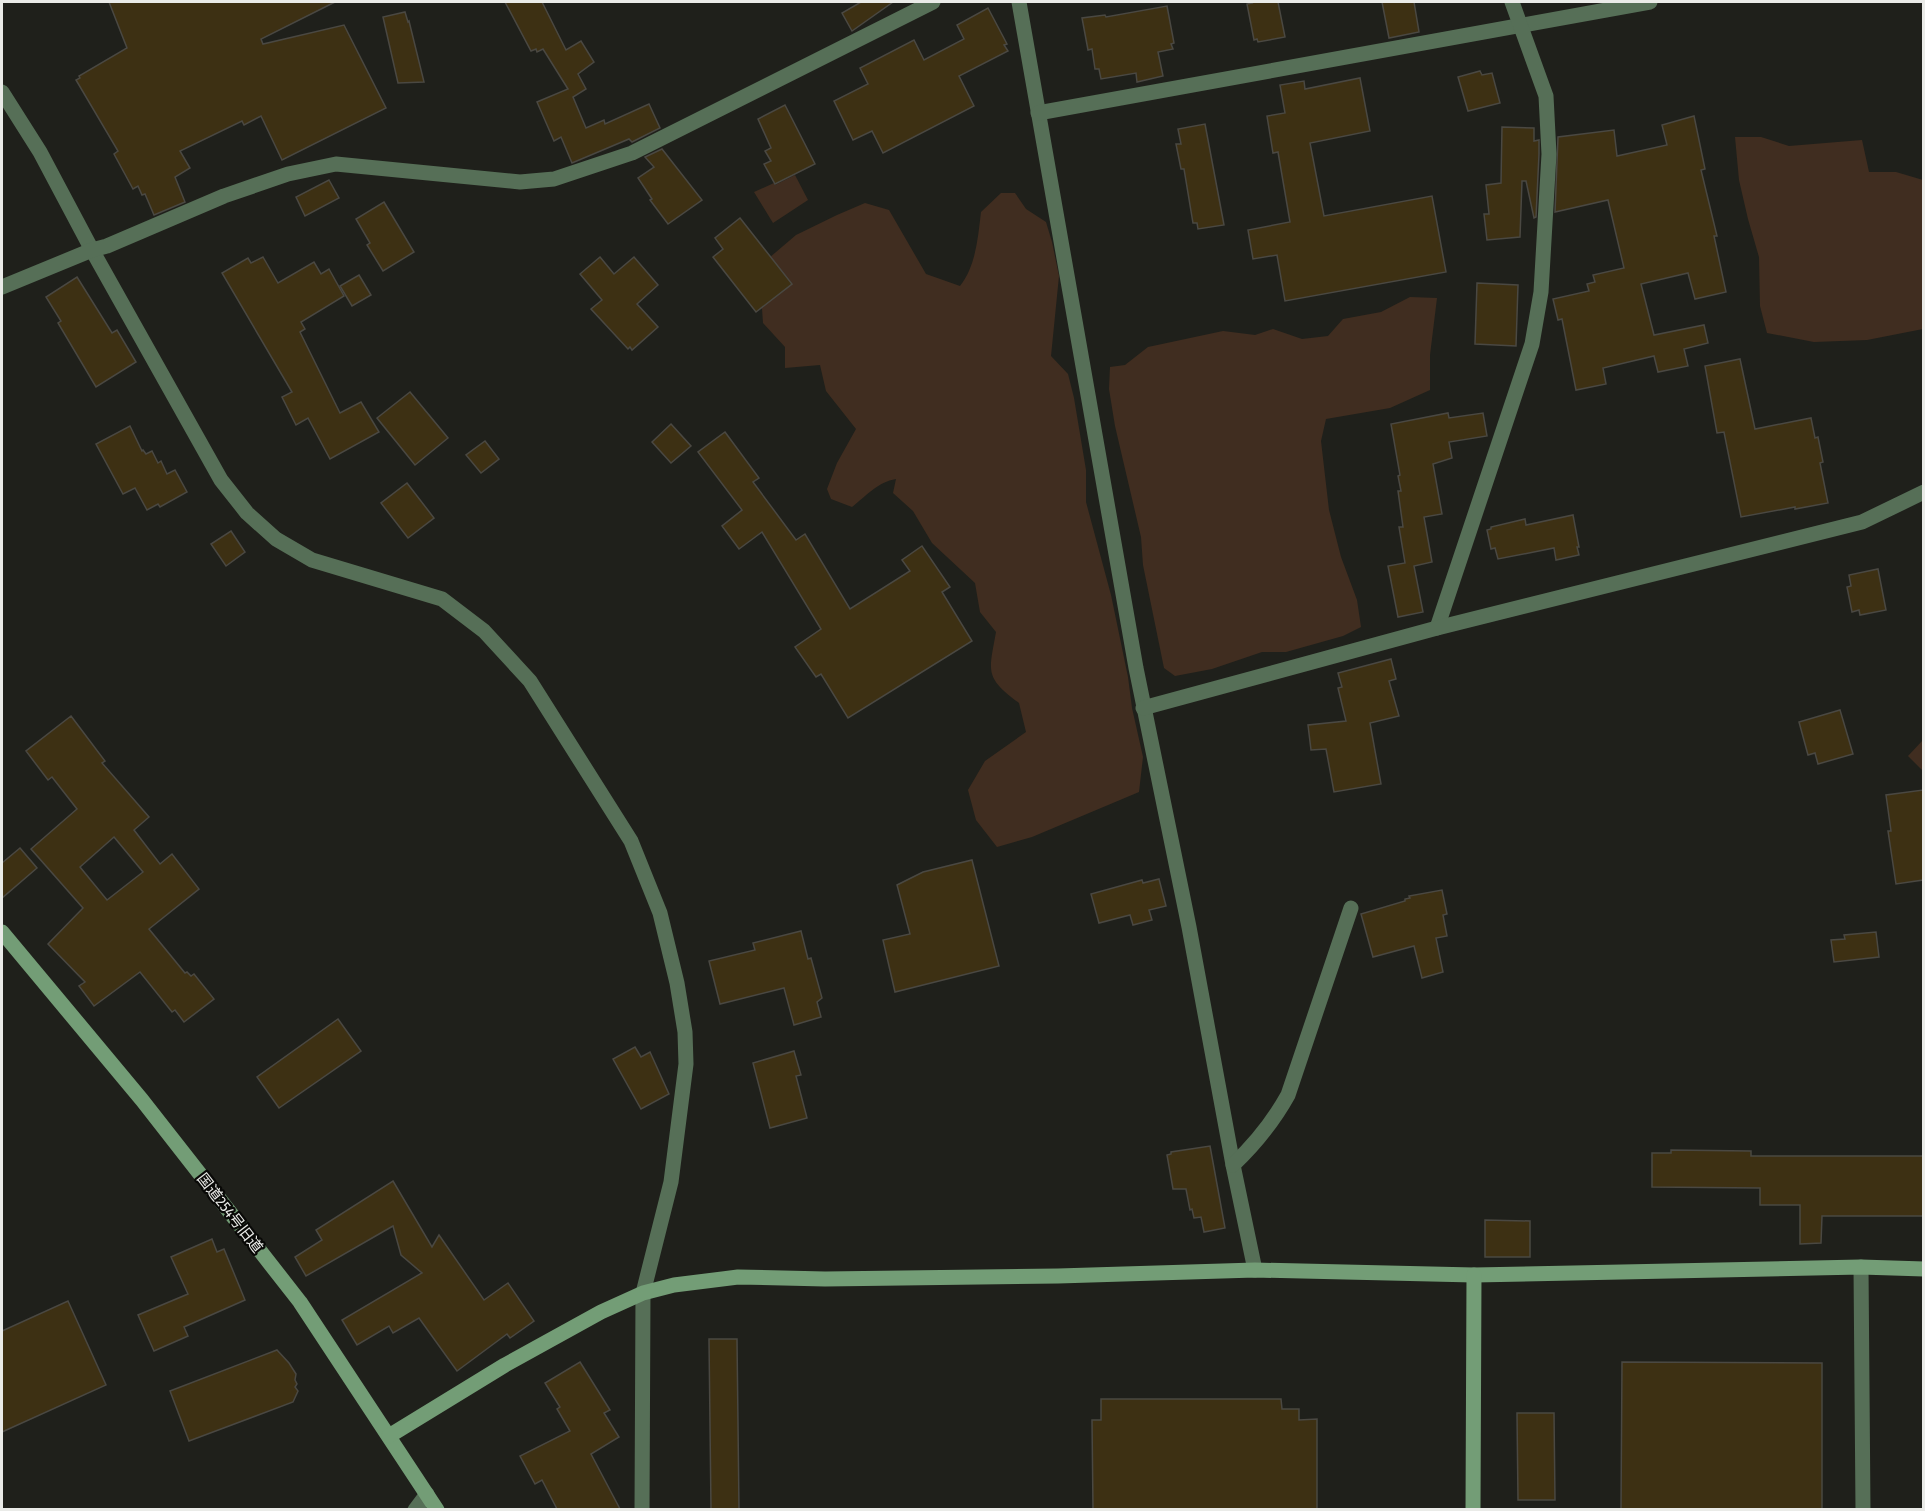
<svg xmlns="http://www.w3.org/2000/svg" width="1925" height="1511" font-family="'Fira Sans Condensed','Noto Sans JP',sans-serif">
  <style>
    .green { fill: #402d20 }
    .building { fill: #3d3013; stroke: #4a4842; stroke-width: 1.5; fill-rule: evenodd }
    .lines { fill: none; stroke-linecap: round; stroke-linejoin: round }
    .street { stroke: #566f57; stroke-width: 15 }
    .secondary { stroke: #739d76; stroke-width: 15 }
    .labels { text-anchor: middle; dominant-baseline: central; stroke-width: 4.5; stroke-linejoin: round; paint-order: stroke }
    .street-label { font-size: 15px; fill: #eaebe8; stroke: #090907 }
  </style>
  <rect width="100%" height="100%" fill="#1f201b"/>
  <g class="green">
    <path d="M1735,137H1761L1789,146L1862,140L1869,172H1896L1923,180V329L1867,340L1814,342L1767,333L1760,306L1759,257L1748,219L1739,180Z"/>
    <path d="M795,175L808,200L773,223L754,192L774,183L775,185Z"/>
    <path d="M1001,193H1015L1026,209L1046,222L1052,242L1059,276L1051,356L1068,374L1074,398L1086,470V502L1111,595L1128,677L1132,708L1143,757L1139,792L1032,837L997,847L976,820L968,790L985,761L1026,732L1019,703C984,677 989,672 996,632L980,612L975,583L932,543L913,511L893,493L896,479C878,482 866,496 852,507L831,499L827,489L837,463L856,429L826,391L820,365L785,368V347L763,323L761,294L769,258L796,235L837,215L865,203L889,210L926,274L960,286C976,266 978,237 981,212Z"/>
    <path d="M1410,297L1437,298L1430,355V390L1390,408L1326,419L1321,441L1329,510L1341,557L1357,600L1361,627L1343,636L1286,652H1262L1212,669L1175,676L1164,668L1143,565L1141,537L1115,426L1109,389L1110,367L1125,365L1148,347L1223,331L1255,335L1273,329L1302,339L1328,336L1343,319L1381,312Z"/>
    <path d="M1923,740V771L1908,756Z"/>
  </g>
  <g class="building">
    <path d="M109,2H335L261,39L263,44L344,25L386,108L282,160L261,116L244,125L242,121L180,151L190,168L175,177L185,202L154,215L145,194L142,195L138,186L133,189L114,154L118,151L76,80L80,78L79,76L127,48Z"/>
    <path d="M505,2H542L566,50L581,41L594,62L578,74L586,89L573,97L586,128L604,120L605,124L649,104L660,128L632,142L629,139L572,163L561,137L554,141L537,102L568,89L543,49L537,52L536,49L531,51Z"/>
    <path d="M861,2H893L852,31L842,13Z"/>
    <path d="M1251,2H1278L1285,37L1258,42L1257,39L1254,40L1247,4L1252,3Z"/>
    <path d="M1382,2H1414L1419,32L1389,38Z"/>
    <path d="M1167,6L1174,43L1171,44L1173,49L1158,52L1163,76L1137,82L1136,73L1101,79L1099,69H1095L1092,49L1088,50L1082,18L1105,15L1106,17Z"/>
    <path d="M988,8L1007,44L1004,45L1008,51L959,76L974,106L883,153L872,131L853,140L834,101L868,84L860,68L914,40L924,60L964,39L957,25Z"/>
    <path d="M405,12L408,22L409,21L424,82L398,83L383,17Z"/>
    <path d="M1480,71L1482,75L1492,73L1500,103L1468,111L1458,77Z"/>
    <path d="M1360,78L1370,131L1310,143L1324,216L1432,196L1446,272L1285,301L1277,255L1253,259L1248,230L1290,222L1278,152L1273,153L1267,116L1285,113L1280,85L1304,81L1305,89Z"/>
    <path d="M785,105L815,164L775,184L764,164L771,161L765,151L771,148L758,119Z"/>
    <path d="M1694,116L1705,169L1701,170L1717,236H1714L1726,292L1695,299L1688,273L1641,284L1654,335L1704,325L1708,343L1684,349L1688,366L1658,372L1654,356L1603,368L1606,384L1576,390L1562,319L1558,320L1553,299L1589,291L1587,284L1595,282L1593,275L1624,268L1608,200L1555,212L1558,137L1614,130L1617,156L1667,145L1662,125Z"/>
    <path d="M1205,124L1224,225L1198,229L1197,223H1193L1184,169H1181L1176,144H1181L1178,129Z"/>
    <path d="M1502,127L1534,128V141L1539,140V154L1536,217L1534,218L1526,181H1522L1520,237L1487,240L1484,214H1489L1486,185L1501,183Z"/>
    <path d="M662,149L702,200L668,224L650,200L652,199L638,178L654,167L645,157Z"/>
    <path d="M329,180L339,198L305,216L296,197Z"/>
    <path d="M384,202L414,252L383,271L367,245L370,243L356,219Z"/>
    <path d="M740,218L792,284L756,312L713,257L723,249L715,238Z"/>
    <path d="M263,257L278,283L314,262L321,274L329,269L344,296L301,322L305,329L300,332L340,413L361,402L379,432L330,459L308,418L296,425L282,397L292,392L222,273L248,258L251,263Z"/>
    <path d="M600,257L614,274L634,257L658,285L637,304L658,327L632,350L630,347L628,349L591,309L602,300L580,274Z"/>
    <path d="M359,275L371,295L352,306L340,286Z"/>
    <path d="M77,277L112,333L117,330L136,362L96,387L58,323L61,321L46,297Z"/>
    <path d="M1477,283L1518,285L1516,346L1475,344Z"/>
    <path d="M1740,359L1755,429L1811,418L1815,438L1818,437L1823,462L1820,463L1828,503L1795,509V507L1741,517L1724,432L1717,433L1705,366Z"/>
    <path d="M410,392L448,438L415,465L377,418Z"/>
    <path d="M1448,413L1449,418L1483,413L1487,436L1449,442L1452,458L1433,464L1442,514L1424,517L1432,562L1414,566L1423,612L1398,617L1388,566L1405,563L1399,527H1403L1398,491H1401L1398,476L1400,475L1391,424Z"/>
    <path d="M671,424L691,446L671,463L652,442Z"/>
    <path d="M130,426L142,451L143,450L146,454L152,451L158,463L161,461L167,474L175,470L187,492L160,507L158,504L147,510L135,488L123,494L96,444Z"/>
    <path d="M725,432L759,478L753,482L796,540L805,534L850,609L910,571L902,560L922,546L950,587L942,592L972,641L848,718L821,674L816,677L795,647L821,629L762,532L739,549L722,526L742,510L698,452Z"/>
    <path d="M485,441L499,459L481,473L466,455Z"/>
    <path d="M407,483L434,518L408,538L381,503Z"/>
    <path d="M1573,515L1579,547H1577L1579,555L1556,560L1554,548L1498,559L1495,548L1491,549L1487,530L1491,529V527L1525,519L1526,525Z"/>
    <path d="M231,531L245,552L226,566L211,544Z"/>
    <path d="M1878,569L1886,610L1860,615L1859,610L1852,612L1847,587L1851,586L1849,575Z"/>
    <path d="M1391,659L1396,679L1389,681L1399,716L1370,723L1381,784L1334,792L1326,749L1311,750L1308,725L1346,721L1338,688L1342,687L1338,673Z"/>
    <path d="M1840,710L1853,754L1818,764L1815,753L1808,755L1799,722Z"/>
    <path d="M71,716L105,761L102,763L149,817L134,830L160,864L172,854L199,889L149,929L185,973L187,972L191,976L194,974L214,999L184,1022L175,1010L172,1012L140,972L94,1006L79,986L85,982L48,944L83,908L31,849L77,809L52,777L48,780L26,751ZM114,837L143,872L107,900L80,867Z"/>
    <path d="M1923,790V880L1896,884L1888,831H1891L1886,795Z"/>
    <path d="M20,848L37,868L2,898V863Z"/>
    <path d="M972,860L999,966L895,992L883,940L910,934L897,885L923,872Z"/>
    <path d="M1159,879L1166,906L1149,910L1152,920L1133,925L1130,915L1099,923L1091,894L1142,880L1143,883Z"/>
    <path d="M1442,890L1447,914L1443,915L1447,936L1436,938L1443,972L1422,978L1414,946L1373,957L1361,914L1405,901V899L1410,898L1409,896Z"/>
    <path d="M801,931L808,959L811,958L822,998L817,1002L821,1017L794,1025L784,988L720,1004L709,961L755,950L753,943Z"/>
    <path d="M1876,932L1879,957L1834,962L1831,940L1845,939L1844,935Z"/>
    <path d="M338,1019L361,1051L279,1108L257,1077Z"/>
    <path d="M635,1047L641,1057L650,1052L669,1094L641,1109L613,1059Z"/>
    <path d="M794,1051L801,1075L796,1076L807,1118L770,1128L753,1063Z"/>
    <path d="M1210,1146L1225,1228L1204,1232L1201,1217L1194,1218L1192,1209L1190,1210L1186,1189H1173L1167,1155L1171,1154V1152Z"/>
    <path d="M1671,1150L1751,1151V1156H1923V1216H1822L1821,1243L1800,1244V1205H1760V1188L1652,1187V1153H1671Z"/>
    <path d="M393,1181L432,1247L439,1235L484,1300L508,1283L534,1321L510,1338L507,1334L457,1371L419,1318L393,1333L389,1326L357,1345L342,1320L422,1273L401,1255L393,1226L306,1276L295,1257L322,1240L316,1230Z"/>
    <path d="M1485,1220L1530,1221V1257H1485Z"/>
    <path d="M212,1239L217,1252L224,1249L245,1300L184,1327L188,1336L154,1351L138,1315L188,1294L171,1257Z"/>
    <path d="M68,1301L106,1385L2,1432V1331Z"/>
    <path d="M709,1339H737L739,1509H711Z"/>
    <path d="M277,1350L289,1363L296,1374L295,1380L297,1384L295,1387L298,1391L293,1402L189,1441L170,1391Z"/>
    <path d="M580,1362L610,1410L604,1413L619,1437L591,1454L620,1509H557L542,1480L535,1484L520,1456L570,1431L557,1409L560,1407L545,1383Z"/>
    <path d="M1622,1362L1822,1363V1509H1621Z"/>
    <path d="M1101,1399H1281L1282,1409H1299V1420L1317,1419V1509H1093L1092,1420H1101Z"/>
    <path d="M1517,1413H1554L1555,1500H1518Z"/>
  </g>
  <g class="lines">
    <g class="street">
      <path d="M1019,2L1136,668L1189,927L1233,1165L1255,1270"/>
      <path d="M2,92L40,152L92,250L221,480L247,513L276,539L312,560L442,599L484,631L530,681L631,841L660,913L677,983L685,1032L686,1064L671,1182L643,1293L642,1510"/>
      <path d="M1038,113L1650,2"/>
      <path d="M2,287L92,250L107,246L224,196L288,174L336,164L520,182L554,179L632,153L933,2"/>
      <path d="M1437,628L1532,344L1541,292L1549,154L1546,96L1512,2"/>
      <path d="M1143,708L1437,628L1862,522L1924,492"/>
      <path d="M1233,1165C1255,1144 1273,1122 1288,1095L1351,908"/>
      <path d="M1861,1267L1863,1510"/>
      <path d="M415,1510L427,1494"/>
    </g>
    <g class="secondary">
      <path d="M2,932L142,1100L300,1302L437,1510"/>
      <path d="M389,1436L505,1365L601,1312L643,1293L674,1285L738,1277L825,1279L1058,1276L1255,1270L1474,1275L1861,1267L1924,1269"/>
      <path d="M1473,1510L1474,1275"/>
    </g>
  </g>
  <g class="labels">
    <g class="street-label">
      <text transform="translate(230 1213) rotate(52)">国道254号旧道</text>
    </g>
  </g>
  <rect width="1925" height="1511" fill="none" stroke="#eaebe8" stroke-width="6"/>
</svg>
